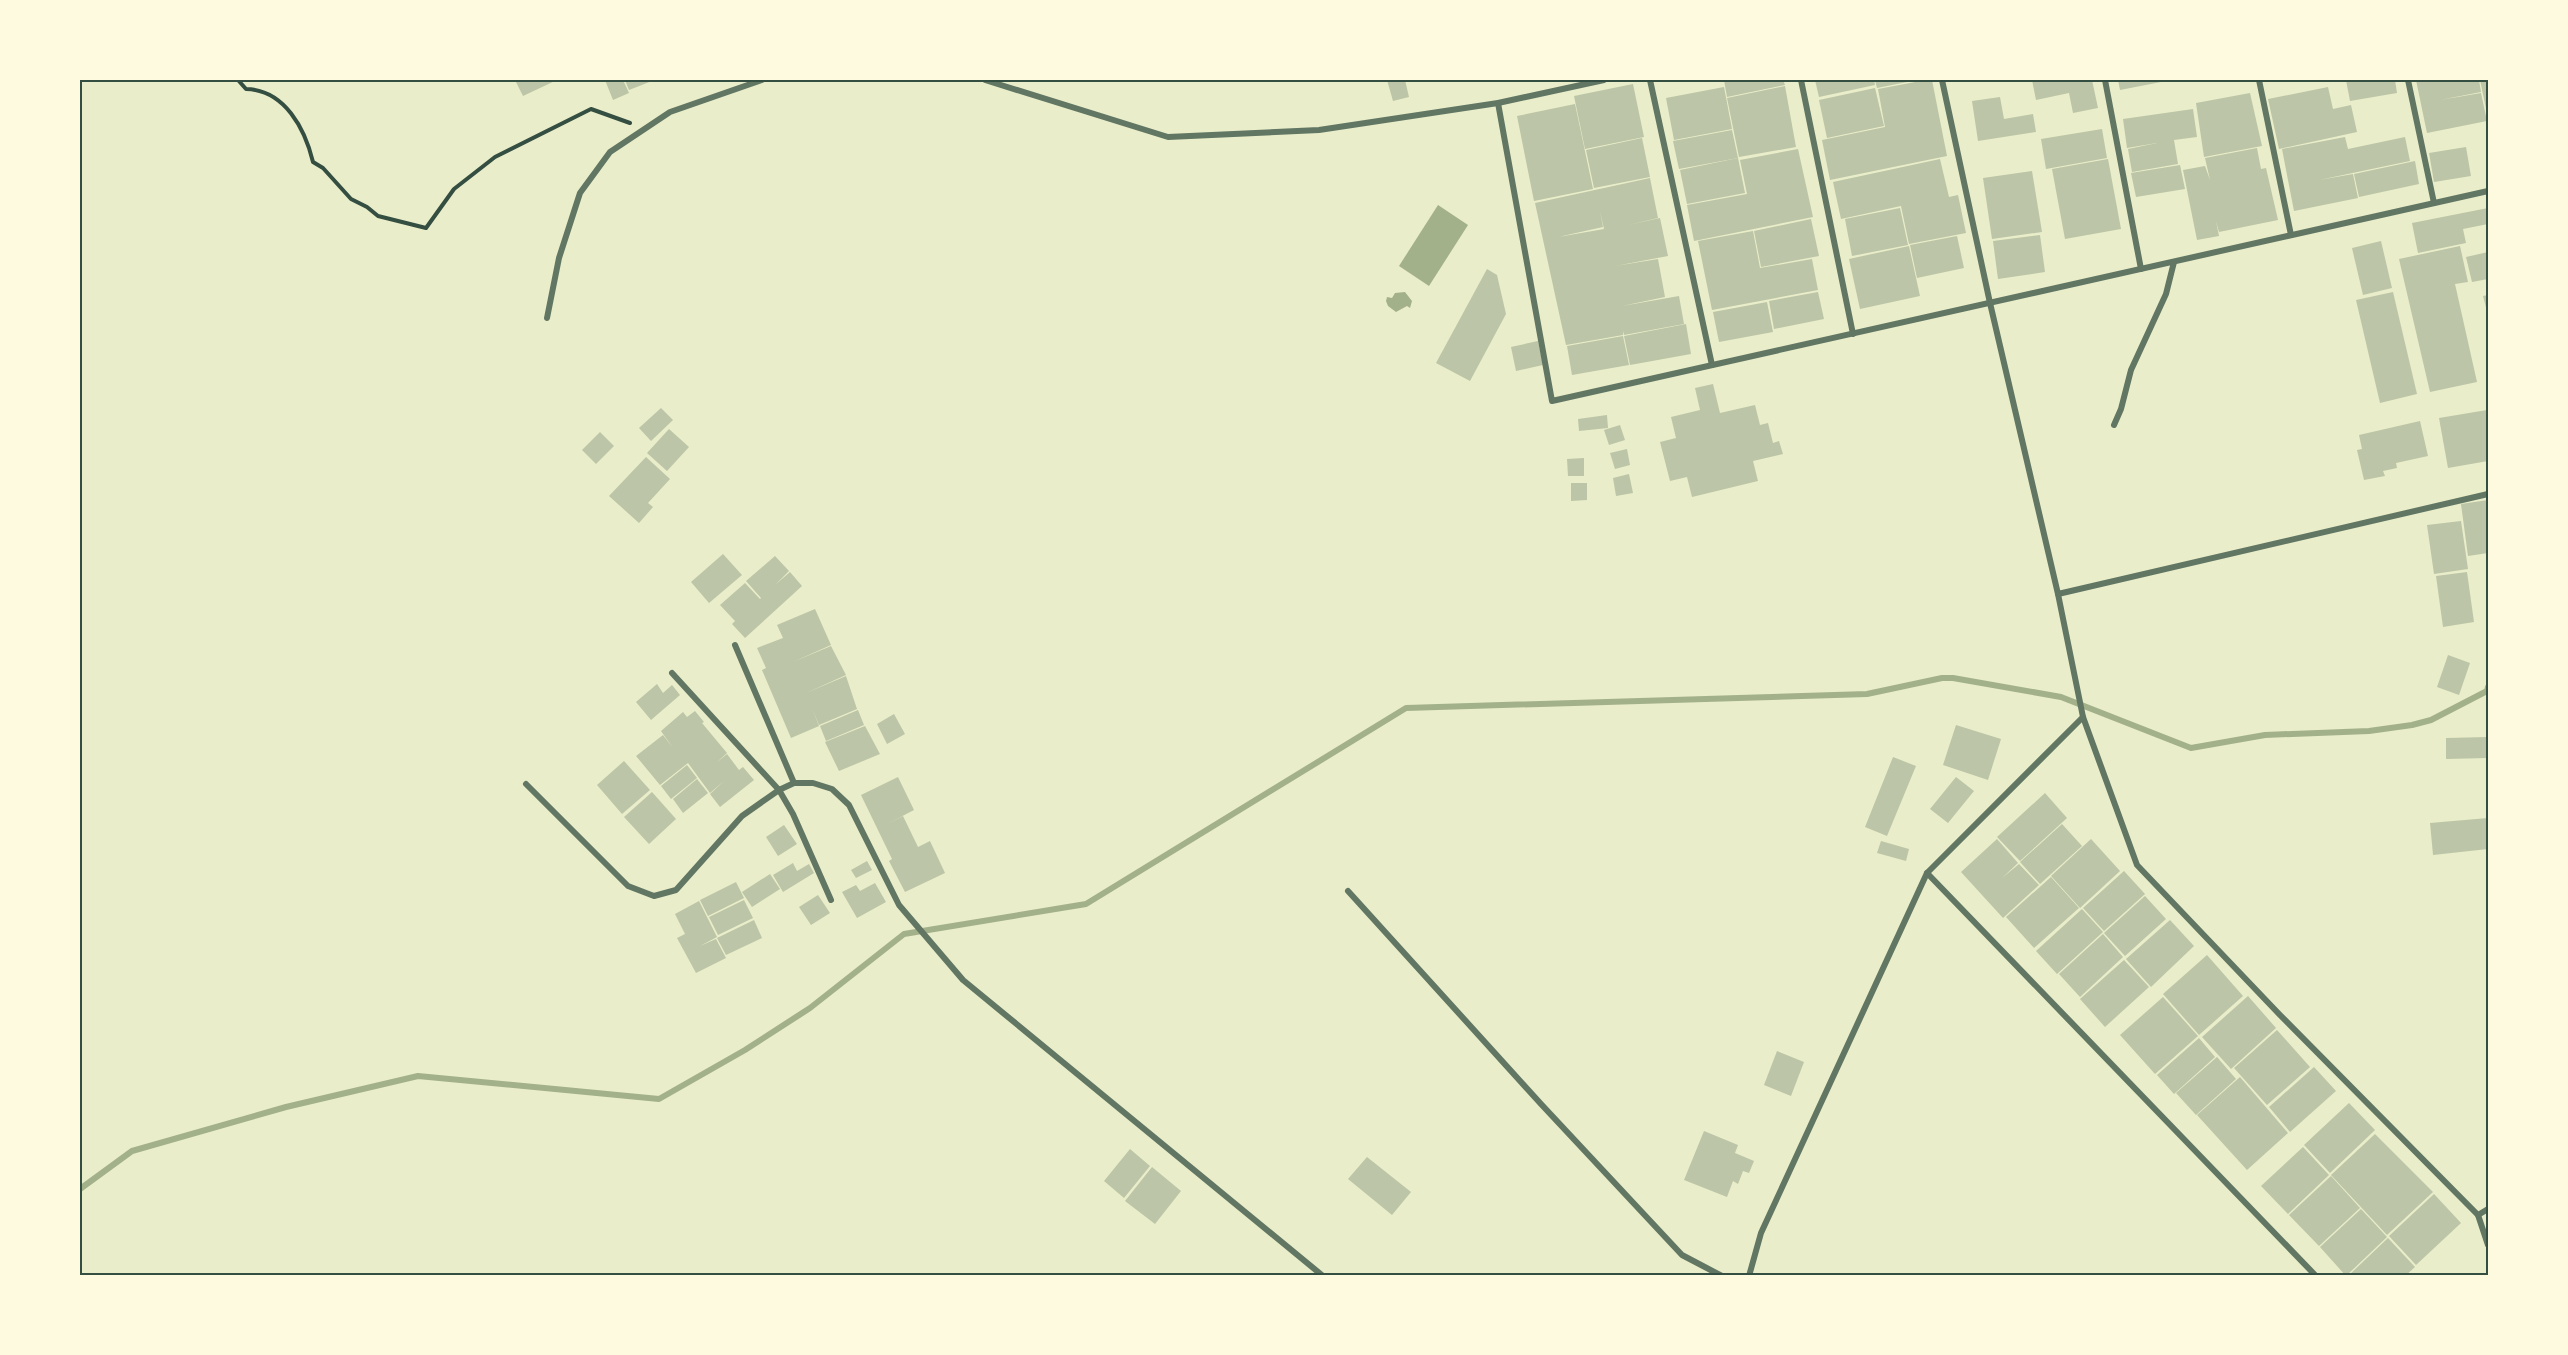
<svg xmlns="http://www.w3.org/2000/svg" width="2568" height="1355" font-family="'Noto Sans',sans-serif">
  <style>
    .water { fill: #a3b18a }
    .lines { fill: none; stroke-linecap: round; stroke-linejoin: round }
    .stream { stroke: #a3b18a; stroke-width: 6 }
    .building { fill: #bcc5a7; fill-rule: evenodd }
    .path { stroke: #344e41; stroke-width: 4 }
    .minor { stroke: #617663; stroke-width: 6 }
    .neatline { fill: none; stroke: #344e41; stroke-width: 2 }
  </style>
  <rect width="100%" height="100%" fill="#e9edc9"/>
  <g class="water">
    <path d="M1438,205L1468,225L1429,286L1399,266Z"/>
    <path d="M1405,292L1412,301L1410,308L1407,306L1396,312L1388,306L1386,301L1387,297L1392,298L1395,293Z"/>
  </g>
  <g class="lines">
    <path class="stream" d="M80,1189L132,1151L286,1107L418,1076L659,1099L745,1050L810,1008L904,934L1086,904L1406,708L1867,694L1942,678H1953L2061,697L2191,748L2265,735L2369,731L2412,725L2431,720L2487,691L2488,687"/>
  </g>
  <g class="building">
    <path d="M515,80H557L523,96Z"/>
    <path d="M605,80H623L629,93L613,100Z"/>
    <path d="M625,80H651L652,81L629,90Z"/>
    <path d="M1387,80H1405L1409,97L1393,101Z"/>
    <path d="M1724,80H1783L1785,85L1727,97Z"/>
    <path d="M1815,80H1874L1875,85L1819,97Z"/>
    <path d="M1875,80H1912V81L1877,88Z"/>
    <path d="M1926,80H1932L1947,156L1830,180L1822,140L1885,127L1878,89Z"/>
    <path d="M2032,80H2092L2098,108L2073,113L2069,93L2036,100Z"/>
    <path d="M2118,80H2165L2166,81L2120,90Z"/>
    <path d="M2346,80H2395L2397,93L2350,101Z"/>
    <path d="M2416,80H2479L2481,92L2440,100L2481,93L2487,121L2427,133Z"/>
    <path d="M2480,80H2488V118Z"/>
    <path d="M1633,84L1644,137L1585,149L1574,96Z"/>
    <path d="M1785,86L1796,147L1739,157L1727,98Z"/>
    <path d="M1724,87L1732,129L1674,140L1666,98Z"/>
    <path d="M2328,87L2333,109L2351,105L2357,132L2279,149L2268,99Z"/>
    <path d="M1875,88L1884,126L1827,138L1819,100Z"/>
    <path d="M2250,93L2262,146L2204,157L2196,103Z"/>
    <path d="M2000,97L2004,119L2033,114L2036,132L1978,141L1972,101Z"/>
    <path d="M1575,104L1593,189L1534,201L1517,116Z"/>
    <path d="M2193,109L2197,137L2174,140L2178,164L2132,172L2128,149L2157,143L2127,148L2123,119Z"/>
    <path d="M2102,129L2107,158L2046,169L2041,139Z"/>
    <path d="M1732,130L1738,158L1679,169L1673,141Z"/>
    <path d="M2345,137L2348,149L2405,137L2410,161L2319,180L2353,174L2358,198L2294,211L2282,149Z"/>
    <path d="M1642,138L1650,177L1594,188L1586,150Z"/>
    <path d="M2466,147L2471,176L2434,182L2429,153Z"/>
    <path d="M2257,148L2261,169L2266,168L2278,220L2219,232L2216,221L2219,236L2197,240L2183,170L2205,166L2210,180L2205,158Z"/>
    <path d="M1798,149L1813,217L1694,241L1687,205L1747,194L1740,160Z"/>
    <path d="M1738,158L1745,193L1687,204L1680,170Z"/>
    <path d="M1940,159L1949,197L1958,195L1966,233L1909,244L1901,206L1841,219L1833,182Z"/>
    <path d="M2108,159L2121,229L2065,239L2052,169Z"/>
    <path d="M2415,161L2419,184L2359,197L2354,174Z"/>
    <path d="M2180,165L2185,189L2136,197L2131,173Z"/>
    <path d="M2032,171L2042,232L1992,239L1983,178Z"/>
    <path d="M1650,178L1658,218L1628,225L1660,218L1668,256L1615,266L1658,259L1665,297L1622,306L1679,296L1684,324L1624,335L1623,331V335L1566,345L1535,203ZM1600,211L1604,229L1558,237L1603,227Z"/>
    <path d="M1900,208L1908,245L1852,256L1845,219Z"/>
    <path d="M2488,208V224L2463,229L2466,243L2418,253L2412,223Z"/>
    <path d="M1811,219L1819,256L1761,267L1754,231Z"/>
    <path d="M1753,231L1760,268L1812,259L1818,290L1712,310L1698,241Z"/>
    <path d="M2040,235L2045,272L1998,279L1993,241Z"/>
    <path d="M1957,236L1964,268L1917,278L1910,245Z"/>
    <path d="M2381,241L2392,288L2363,295L2352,248Z"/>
    <path d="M1909,246L1920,296L1860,309L1849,259Z"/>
    <path d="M2460,246L2468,282L2455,284L2477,382L2430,392L2399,259Z"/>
    <path d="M2488,252V279L2472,282L2466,257Z"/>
    <path d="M1487,269L1497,275L1506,314L1470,381L1436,363Z"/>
    <path d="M1818,292L1824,319L1774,329L1769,301Z"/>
    <path d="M2393,292L2417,394L2380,403L2356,300Z"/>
    <path d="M2488,295V315L2483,296Z"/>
    <path d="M1767,302L1773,332L1719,342L1713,312Z"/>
    <path d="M1686,324L1691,354L1630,365L1624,336Z"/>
    <path d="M1623,336L1629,365L1572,375L1567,346Z"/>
    <path d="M1538,341L1543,365L1516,371L1511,347Z"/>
    <path d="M1713,384L1720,413L1755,405L1760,425L1768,423L1773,443L1779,441L1783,454L1753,461L1758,481L1692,497L1687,477L1670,481L1660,442L1676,438L1671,417L1700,410L1695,388Z"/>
    <path d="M661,408L673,420L651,441L639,428Z"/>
    <path d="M2487,410L2488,461L2448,468L2439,418Z"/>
    <path d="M1607,415L1608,428L1579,431L1578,419Z"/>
    <path d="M2420,421L2428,456L2396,463L2397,468L2383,471L2385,476L2364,480L2357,450L2362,449L2359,435Z"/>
    <path d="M1620,425L1625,440L1609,445L1604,430Z"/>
    <path d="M669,429L689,447L667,471L647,453Z"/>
    <path d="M600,432L614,446L596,464L582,450Z"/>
    <path d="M1627,449L1630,465L1615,469L1610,453Z"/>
    <path d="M646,457L670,479L648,503L653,507L639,523L609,496Z"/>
    <path d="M1584,458V476H1568L1567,459Z"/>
    <path d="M1629,474L1633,493L1616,496L1613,478Z"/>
    <path d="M1571,483H1587V500L1571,501Z"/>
    <path d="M2488,500V553L2468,556L2461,504Z"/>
    <path d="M2461,521L2468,569L2434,574L2427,525Z"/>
    <path d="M723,554L742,575L709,603L691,582Z"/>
    <path d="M775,556L789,571L775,585L790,572L802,586L745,638L732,624L735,621L720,605L745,583L760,599L761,598L746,581Z"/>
    <path d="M2467,572L2474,622L2443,627L2436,576Z"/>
    <path d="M815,609L831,645L793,662L831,646L846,675L806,693L846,676L857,709L819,725L812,708L819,726L791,738L762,670L766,668L757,648L783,638L777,625Z"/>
    <path d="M2448,655L2470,663L2459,695L2437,687Z"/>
    <path d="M657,684L663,693L672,685L680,695L651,720L636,702Z"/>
    <path d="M858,710L864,725L826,741L820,726Z"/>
    <path d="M695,711L704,722L702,723L727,753L716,763L727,754L739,770L743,767L754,780L720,807L710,794L725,780L710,793L688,763L660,785L636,756L663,735L673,748L661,731L683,712L687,717Z"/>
    <path d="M894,714L905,734L887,744L877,724Z"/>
    <path d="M1956,725L2001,739L1988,780L1943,765Z"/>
    <path d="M865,726L880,754L839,771L825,742Z"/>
    <path d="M2488,737V758L2446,759V738Z"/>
    <path d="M1893,757L1916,766L1887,836L1865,827Z"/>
    <path d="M624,761L650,790L622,814L597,785Z"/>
    <path d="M687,765L697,778L671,799L661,786Z"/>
    <path d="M898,777L914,810L887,824L903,816L918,847L930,841L945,873L905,892L889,861L892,859L861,795Z"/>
    <path d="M1956,777L1974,791L1948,823L1930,809Z"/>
    <path d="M697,779L708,793L683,813L673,799Z"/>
    <path d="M652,792L676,819L649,844L624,817Z"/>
    <path d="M2045,793L2067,818L2020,861L1997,837Z"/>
    <path d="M2488,818V849L2433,855L2430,823Z"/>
    <path d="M2062,824L2082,846L2040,884L2020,862Z"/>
    <path d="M784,825L797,844L778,856L766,837Z"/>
    <path d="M1997,839L2018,863L2002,878L2019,864L2039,885L2003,918L1961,872Z"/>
    <path d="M2091,839L2120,871L2080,908L2051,876Z"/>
    <path d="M1881,841L1909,849L1906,861L1877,853Z"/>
    <path d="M867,861L872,870L856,878L851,870Z"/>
    <path d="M793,863L797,871L809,864L814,873L783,892L773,875Z"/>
    <path d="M2124,871L2145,894L2104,931L2083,908Z"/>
    <path d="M770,874L780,889L752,907L742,892Z"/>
    <path d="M2051,877L2079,908L2034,948L2006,917Z"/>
    <path d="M736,882L744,898L708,916L700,900Z"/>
    <path d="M875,883L886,902L857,918L842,892L856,885L860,891Z"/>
    <path d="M818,895L830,913L811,925L799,907Z"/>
    <path d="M2145,896L2166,919L2125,956L2104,933Z"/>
    <path d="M744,900L753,918L718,935L709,917Z"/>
    <path d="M699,901L717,937L700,946L716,939L726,958L696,973L677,938L685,934L675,914Z"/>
    <path d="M2082,909L2103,932L2057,974L2036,951Z"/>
    <path d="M754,920L762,938L726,955L717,938Z"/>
    <path d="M2170,920L2194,946L2151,987L2126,959Z"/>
    <path d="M2103,934L2123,957L2080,997L2059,974Z"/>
    <path d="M2207,955L2243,996L2199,1035L2163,994Z"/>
    <path d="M2124,960L2149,987L2105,1027L2080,999Z"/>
    <path d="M2248,996L2276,1028L2231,1069L2202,1037Z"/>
    <path d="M2163,997L2198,1036L2155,1074L2120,1035Z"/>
    <path d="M2277,1030L2310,1067L2267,1105L2234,1068Z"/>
    <path d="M2199,1038L2215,1057L2174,1094L2157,1075Z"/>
    <path d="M1777,1051L1804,1062L1791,1096L1764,1085Z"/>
    <path d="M2217,1057L2236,1079L2196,1115L2176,1093Z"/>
    <path d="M2314,1067L2336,1091L2290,1132L2269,1107Z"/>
    <path d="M2240,1077L2288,1133L2247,1170L2197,1115Z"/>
    <path d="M2349,1103L2375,1130L2330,1173L2304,1145Z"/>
    <path d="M1704,1131L1738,1145L1735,1153L1754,1161L1749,1173L1743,1171L1738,1184L1733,1181L1727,1197L1684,1180Z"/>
    <path d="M2375,1134L2433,1192L2387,1235L2331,1175Z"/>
    <path d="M2303,1147L2329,1175L2288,1214L2261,1186Z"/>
    <path d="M1130,1149L1150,1166L1124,1198L1104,1181Z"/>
    <path d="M1367,1157L1411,1192L1392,1215L1348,1179Z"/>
    <path d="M1152,1167L1181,1191L1155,1224L1125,1201Z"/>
    <path d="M2331,1176L2360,1208L2319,1246L2289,1215Z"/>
    <path d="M2434,1194L2461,1223L2416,1265L2389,1236Z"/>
    <path d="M2361,1209L2387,1237L2346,1276L2320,1247Z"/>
    <path d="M2388,1238L2415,1267L2405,1276H2348Z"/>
  </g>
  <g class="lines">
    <path class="path" d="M238,80L246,89C285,90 305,129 313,162L323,168L351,199L367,207L378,216L426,228L454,189L495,157L591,109L630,123"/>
    <g class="minor">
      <path d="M985,80L1168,137L1319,130L1498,103L1604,80"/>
      <path d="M1650,80L1712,365"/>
      <path d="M1801,80L1853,334"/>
      <path d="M1942,80L1990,303L2058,594L2083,717L2137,865L2280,1015L2478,1215L2488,1245"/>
      <path d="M2105,80L2141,269"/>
      <path d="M2259,80L2291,235"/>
      <path d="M2408,80L2434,203"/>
      <path d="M1498,103L1552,401L2488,191"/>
      <path d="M547,318L559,258L580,193L610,152L670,112L762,80"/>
      <path d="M2114,425L2121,409L2131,370L2166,294L2174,262"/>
      <path d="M2058,594L2488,494"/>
      <path d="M735,645L794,783"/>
      <path d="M672,673L779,790L793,814L831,900"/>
      <path d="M526,784L628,886L654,896L676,890L742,816L779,790L794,783H813L832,789L849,805L899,905L963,980L1323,1276"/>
      <path d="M1927,873L2316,1276"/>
      <path d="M1348,891L1541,1104L1682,1255L1722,1276"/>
      <path d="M2478,1215L2488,1209"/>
      <path d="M1749,1276L1761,1233L1927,873L2083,717"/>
    </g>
  </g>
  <rect width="2568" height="1355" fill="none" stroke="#fefae0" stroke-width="162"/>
  <rect x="81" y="81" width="2406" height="1193" class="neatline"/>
</svg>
